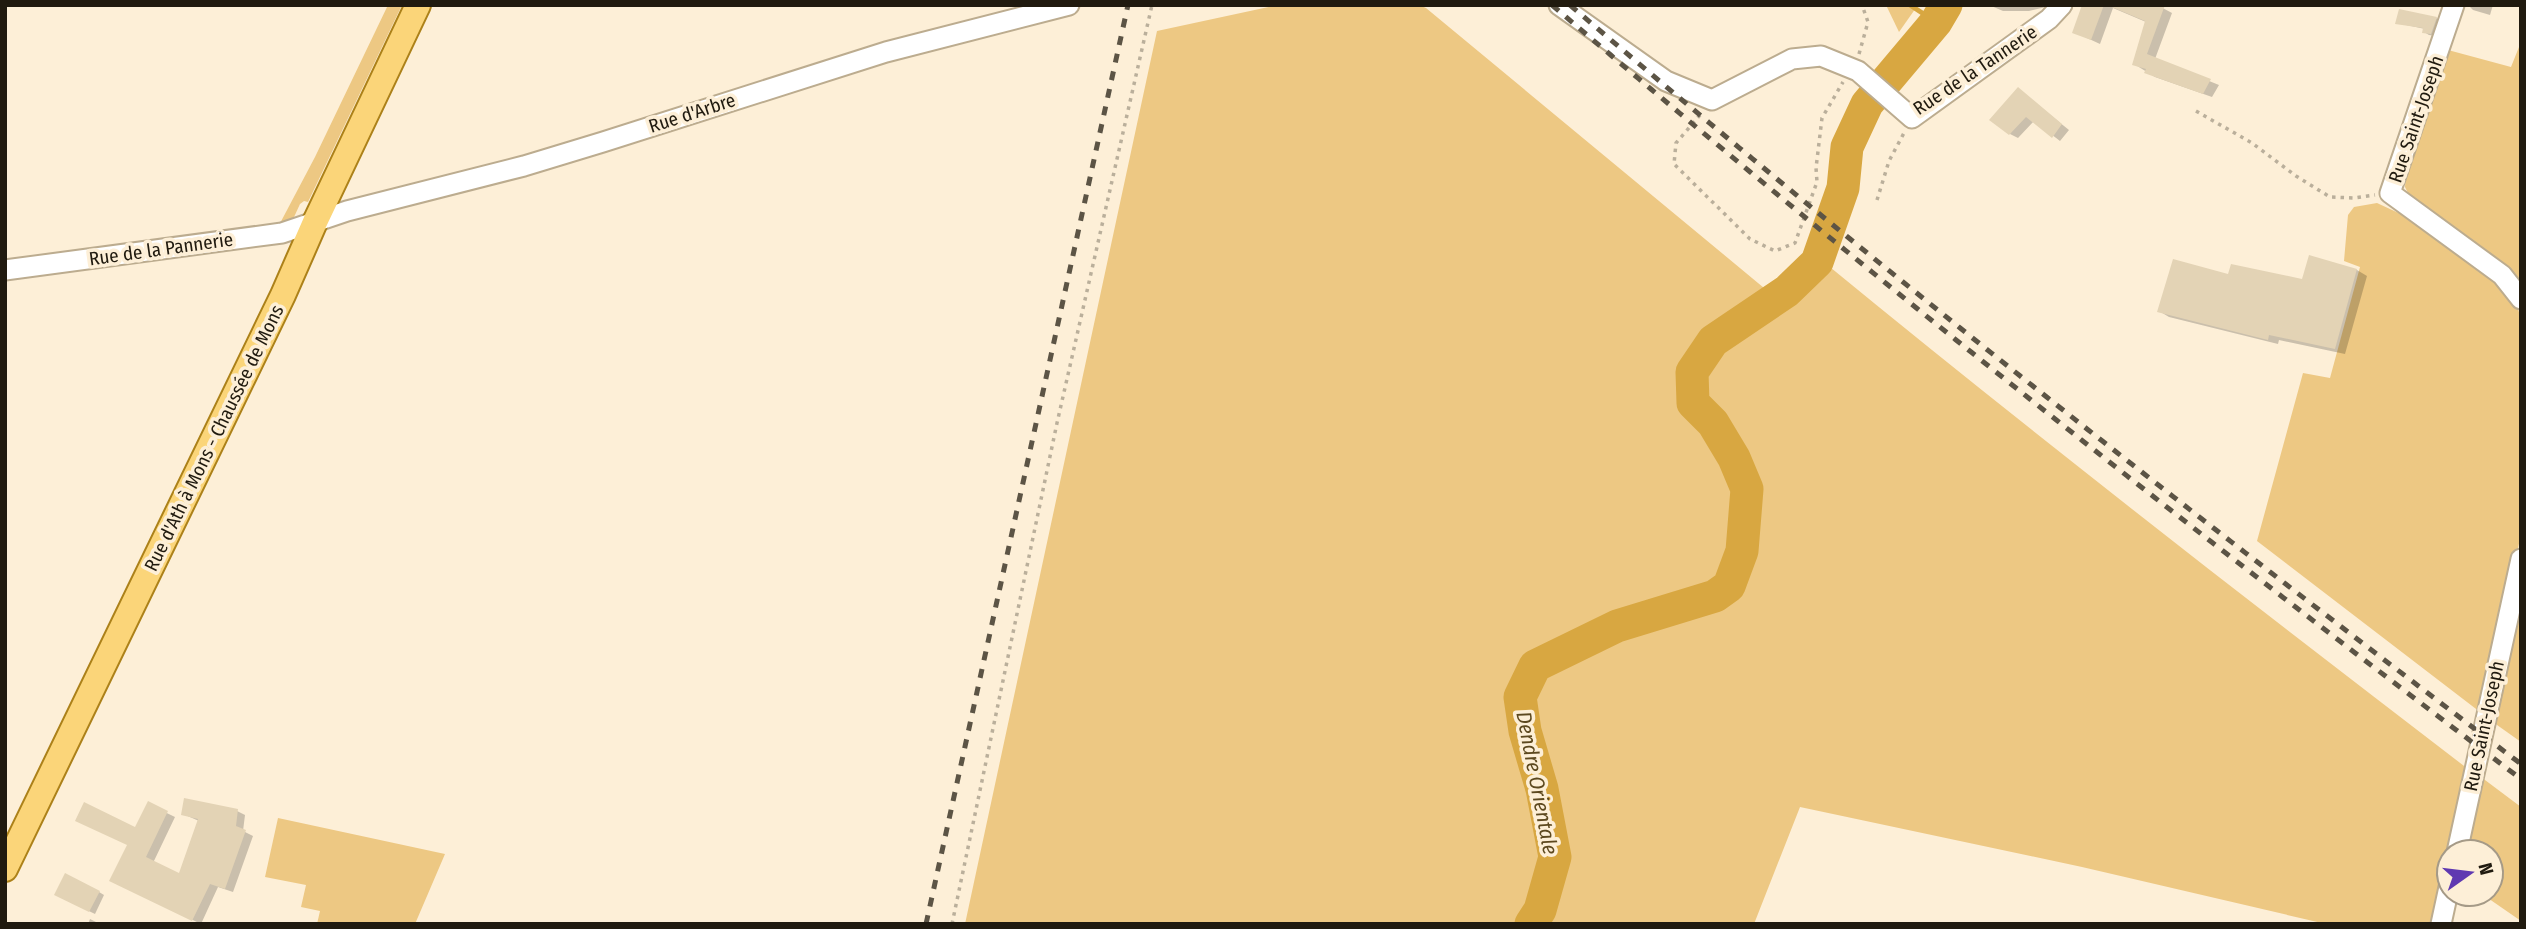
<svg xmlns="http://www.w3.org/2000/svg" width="2526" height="929" font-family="'Fira Sans Condensed',sans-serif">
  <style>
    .green { fill: #edc883 }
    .shadow { fill: #0003 }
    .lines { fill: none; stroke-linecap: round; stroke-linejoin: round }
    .stream { stroke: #d8a741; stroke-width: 5 }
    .river { stroke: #d8a741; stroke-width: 33 }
    .building { fill: #e3d3b5 }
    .minor-casing { stroke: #bcac8f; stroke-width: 23 }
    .major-casing { stroke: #ac8119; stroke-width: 28 }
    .path { stroke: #baaf9b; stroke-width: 3.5; stroke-dasharray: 3.5 5; stroke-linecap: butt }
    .minor { stroke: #fff; stroke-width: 19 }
    .major { stroke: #fbd579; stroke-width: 24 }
    .rail { stroke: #5c5445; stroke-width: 5; stroke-dasharray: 9 9; stroke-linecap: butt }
    .labels { text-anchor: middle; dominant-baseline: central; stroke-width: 7; stroke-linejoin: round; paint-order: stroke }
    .street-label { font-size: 19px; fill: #201a0f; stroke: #fdefd7 }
    .water-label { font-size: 21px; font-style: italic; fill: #5d491f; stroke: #fdefd7 }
  </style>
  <rect width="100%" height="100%" fill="#fdefd7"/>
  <g class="green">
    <path d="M388,5H402L308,202L304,201L300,204L289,228L277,229L315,157Z"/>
    <path d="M1278,5H1419L1426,8L1781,302L1825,263C2036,436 2251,603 2468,769L2435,924H2326L2082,867L1800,807L1754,924H1534L1542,910L1558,856L1545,788L1528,730L1523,698L1537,669L1618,629L1717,602L1744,582L1746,560L1702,596L1620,620L1617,626L1535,667L1520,698L1525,731L1542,789L1555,857L1540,910L1531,924H965L1157,31Z"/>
    <path d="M1886,5H1918L1899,32Z"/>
    <path d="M2521,42V287L2411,199L2405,187L2406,171L2448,50L2511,67Z"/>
    <path d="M2377,203L2405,216L2504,287L2515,302L2521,317V535L2480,712L2257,541L2303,373L2330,378L2360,267L2344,261L2348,215L2354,207Z"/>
    <path d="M2521,591V742L2490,720Z"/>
    <path d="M2481,777L2521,807V921L2482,894H2491V852H2464Z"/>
    <path d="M278,818L445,854L415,924H317L320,911L301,907L306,885L265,877Z"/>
  </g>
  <g class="shadow">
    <path d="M1989,5H2054L2029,11H2003Z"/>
    <path d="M2084,5H2157L2172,13L2155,59L2219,85L2212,97L2155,77L2134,64L2146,22L2113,8L2100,44L2074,32Z"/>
    <path d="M2468,5H2493L2490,15L2473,10Z"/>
    <path d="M2436,18L2441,21L2436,36L2429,35L2424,32L2425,29L2397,23Z"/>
    <path d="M2018,89L2069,130L2060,141L2034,121L2018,138L2010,134Z"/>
    <path d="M2311,257L2357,270L2367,276L2345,354L2279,340L2278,344L2169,317L2159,311L2229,276L2303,281Z"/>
    <path d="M148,804L175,817L153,863L180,876L199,821L183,814L237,811L245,815L243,831L253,836L233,892L218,887L201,924L119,884L136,830Z"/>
    <path d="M99,892L104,895L95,914L62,898Z"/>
    <path d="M90,919L100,924H88Z"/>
  </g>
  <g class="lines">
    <path class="stream" d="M1910,5L1936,22"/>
    <path class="river" d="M1531,924L1540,910L1555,857L1542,789L1525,731L1520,697L1535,666L1617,626L1715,596L1729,586L1742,551L1747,489L1734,458L1713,423L1693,403L1692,372L1713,341L1787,291L1817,262L1843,188L1847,147L1867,104L1936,22L1946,5"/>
  </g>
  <g class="building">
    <path d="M2082,5H2104L2091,40L2072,33Z"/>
    <path d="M2107,5H2165L2147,54L2211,79L2203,94L2144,73L2146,69L2132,65L2145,21Z"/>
    <path d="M2399,9L2437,17L2431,34L2422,33L2423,28L2395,24Z"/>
    <path d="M2018,87L2062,124L2052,138L2026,117L2009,135L1989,120Z"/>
    <path d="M2309,255L2357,269L2335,349L2269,335L2268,340L2157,312L2173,259L2228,274L2231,264L2302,279Z"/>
    <path d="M184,798L238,809L236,826L246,830L225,889L210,884L192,921L109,881L127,845L75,821L84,802L135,827L148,801L168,811L146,857L179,873L198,819L181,815Z"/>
    <path d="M65,873L100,891L89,912L54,895Z"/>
  </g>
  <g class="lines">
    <g class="minor-casing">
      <g id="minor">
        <path d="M1559,5L1666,81L1712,100L1792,59L1821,56L1858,71L1912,118L2049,19L2062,5"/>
        <path d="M2454,5L2390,193L2502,275L2521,299"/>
        <path d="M5,270L282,233L347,211L524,166L603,142L886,52L1069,5"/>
        <path d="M2457,852L2521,559"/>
        <path d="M2441,924L2449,887"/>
      </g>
    </g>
    <g class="major-casing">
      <path id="major" d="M5,869L283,295L315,222L418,5"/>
    </g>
    <g class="path">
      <path d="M1859,54L1868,22L1862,5"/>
      <path d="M2196,111L2252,143L2296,176L2330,197L2354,198L2375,195"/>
      <path d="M1700,115L1676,143L1674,164L1750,239L1775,251L1795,243L1817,182L1816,168L1822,118L1843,82"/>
      <path d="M1877,200L1889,161L1904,133"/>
      <path d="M952,924L1057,423L1152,5"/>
    </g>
    <use href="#minor" class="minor"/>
    <use href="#major" class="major"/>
    <g class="rail">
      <path d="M1552,5C1866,274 2191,530 2521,779"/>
      <path d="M1570,5C1878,269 2198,519 2521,764"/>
      <path d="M926,924L1128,5"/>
    </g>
  </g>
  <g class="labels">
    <g class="street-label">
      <text transform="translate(1975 70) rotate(-34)">Rue de la Tannerie</text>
      <text transform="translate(692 113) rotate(-18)">Rue d'Arbre</text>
      <text transform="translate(2416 119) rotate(-71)">Rue Saint-Joseph</text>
      <text transform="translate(161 249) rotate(-8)">Rue de la Pannerie</text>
      <text transform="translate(214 438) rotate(-64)">Rue d'Ath à Mons - Chaussée de Mons</text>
      <text transform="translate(2484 726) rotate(-78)">Rue Saint-Joseph</text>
    </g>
    <g class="water-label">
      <text transform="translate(1537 783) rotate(79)">Dendre Orientale</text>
    </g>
  </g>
  <rect width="2526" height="929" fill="none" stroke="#201a0f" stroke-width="14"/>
  <g transform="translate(2470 873) rotate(76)"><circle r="33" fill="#fdefd7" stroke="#a59a87" stroke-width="2"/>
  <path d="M0-5L12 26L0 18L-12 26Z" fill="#5f39b1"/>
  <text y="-10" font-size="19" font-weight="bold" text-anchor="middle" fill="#201a0f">N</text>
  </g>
</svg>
